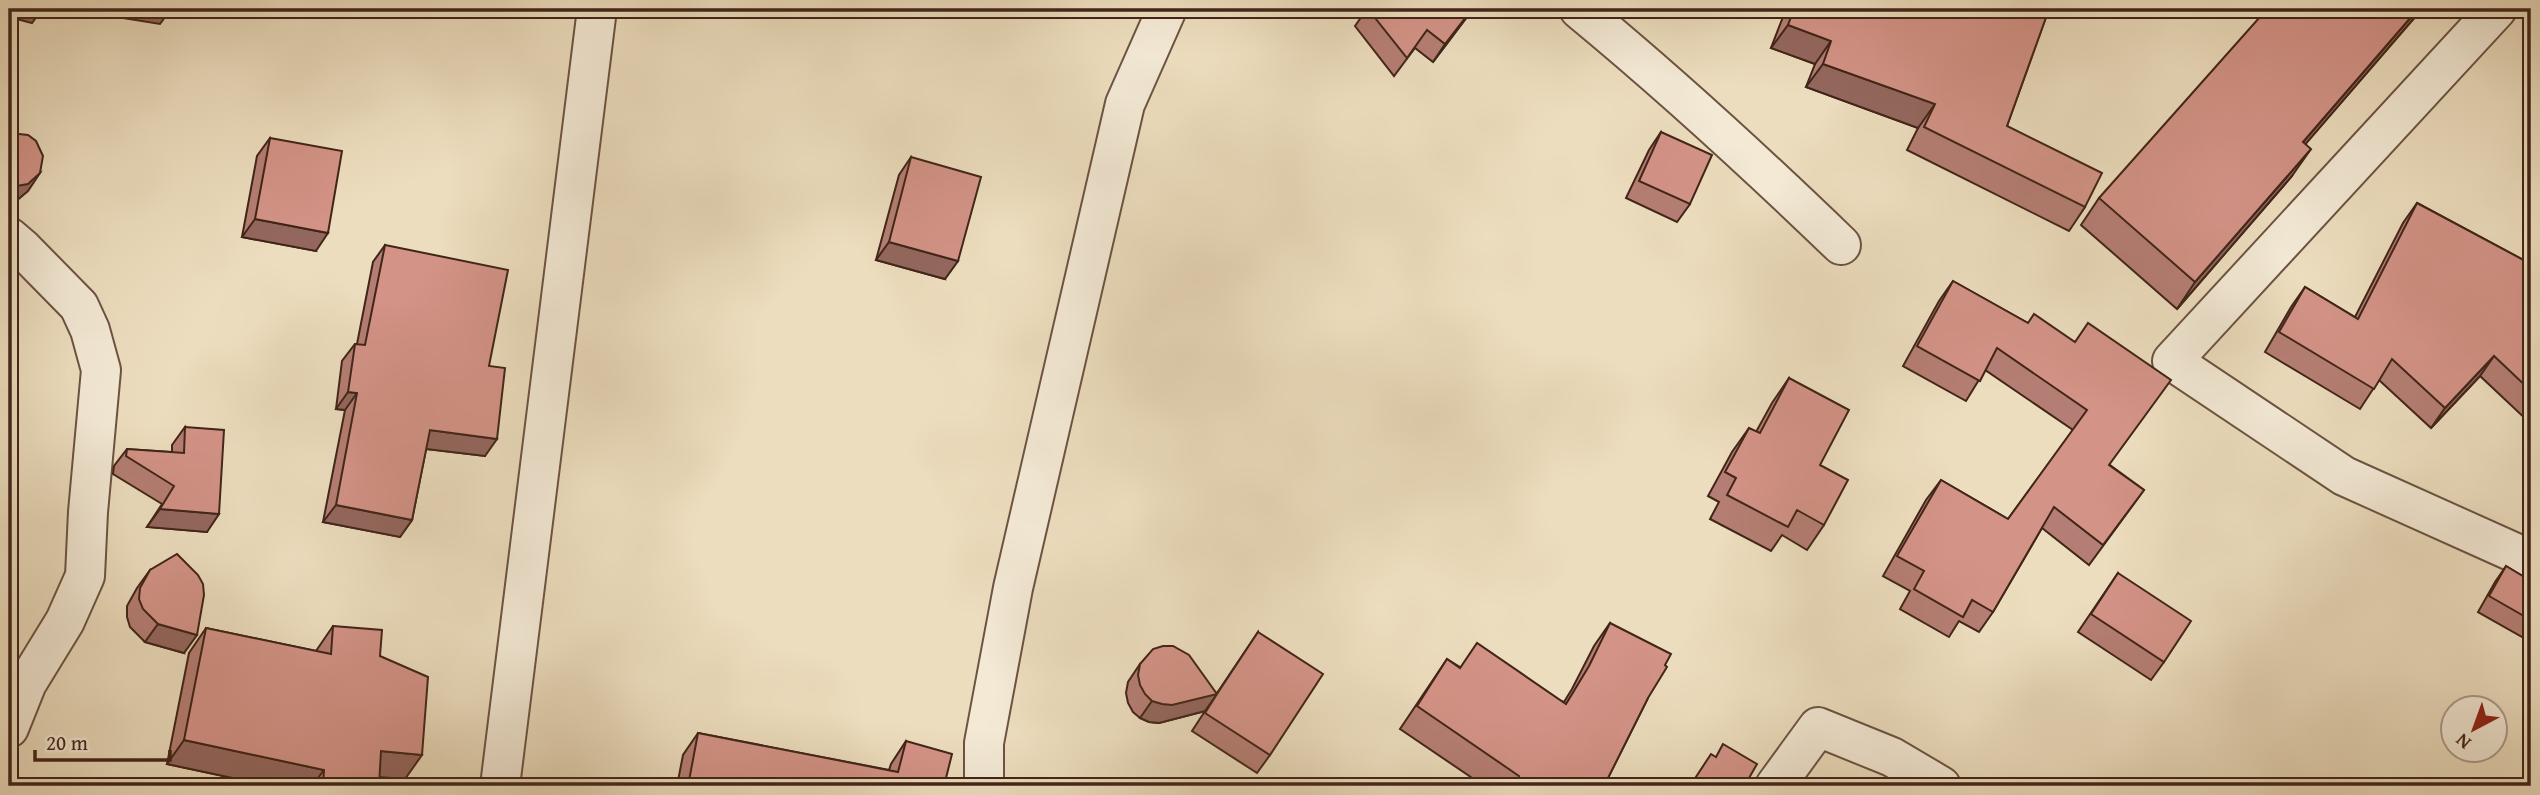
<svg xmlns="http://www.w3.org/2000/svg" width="2540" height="795" font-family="'Gentium Book Plus',serif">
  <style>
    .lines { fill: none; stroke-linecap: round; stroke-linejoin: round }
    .minor-casing { stroke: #6c5342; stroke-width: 42 }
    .minor { stroke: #f3e9d5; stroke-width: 38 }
    .wall { fill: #b57e74; stroke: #412519; stroke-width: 2 }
    .shaded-wall { fill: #94675e; stroke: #412519; stroke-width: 2 }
    .building { fill: #d39387; stroke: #412519; stroke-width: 2 }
  </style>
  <rect width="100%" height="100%" fill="#ecddbe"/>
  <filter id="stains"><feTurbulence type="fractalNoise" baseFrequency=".00286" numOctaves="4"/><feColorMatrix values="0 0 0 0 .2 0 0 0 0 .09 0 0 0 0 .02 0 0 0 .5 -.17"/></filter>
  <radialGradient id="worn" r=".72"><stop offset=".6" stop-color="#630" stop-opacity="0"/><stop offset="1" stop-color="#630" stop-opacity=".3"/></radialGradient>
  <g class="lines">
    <g class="minor-casing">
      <g id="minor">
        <path d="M1579,9C1670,84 1756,163 1841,245"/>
        <path d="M2497,9L2172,361L2344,476L2531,560"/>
        <path d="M9,237L23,249L79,306L90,330L101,370L88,512L85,576L65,621L27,683L9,728"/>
        <path d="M500,786L597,9"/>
        <path d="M984,786V743L1013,588L1125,104L1167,9"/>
        <path d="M1775,786L1818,727L1892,757L1941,786"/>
      </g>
    </g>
    <use href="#minor" class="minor"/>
  </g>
  <g class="wall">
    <path d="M1367,9H1473L1433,62L1415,48L1394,76L1355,26Z"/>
    <path d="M1786,9H2049L2007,126L2085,207L2069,231L1907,150L1918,128L1806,87L1815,64L1771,48Z"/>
    <path d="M2422,9L2305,144L2292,176L2177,309L2081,225L2099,198Z"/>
    <path d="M1661,132L1690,204L1677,222L1626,198L1649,150Z"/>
    <path d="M270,138L316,251L242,237L257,156Z"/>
    <path d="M911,157L945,279L876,260L899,175Z"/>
    <path d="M2417,203L2531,264V424L2480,376L2431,428L2379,380L2360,409L2265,352L2291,307L2305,287L2355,317L2403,223Z"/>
    <path d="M385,245L489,366L485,456L426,449L412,520L400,537L323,522L345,410L336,409L342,361L355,344H357L373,262Z"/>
    <path d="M1953,281L2028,323L2075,342L2110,465L2144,490L2089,565L2042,528L1993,612L1979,632L1959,621L1949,637L1900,609L1910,591L1883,576L1926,500L1941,480L2008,519L2073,430L1985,370L1966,401L1903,366L1939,301Z"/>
    <path d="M1789,378L1820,465L1824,525L1807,550L1782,535L1771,551L1710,519L1719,502L1708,496L1732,452L1749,428L1756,432L1772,403Z"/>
    <path d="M185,427L207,532L147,527L162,504L113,474L114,466L127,449L172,452V445Z"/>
    <path d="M2506,566L2531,581V642L2478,612L2495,582Z"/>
    <path d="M150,570L184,653L145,642L130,627L127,617V606L137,588Z"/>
    <path d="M2118,573L2164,662L2151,680L2078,632Z"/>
    <path d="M1610,623L1648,698L1604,786H1484L1400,729L1447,659L1460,667L1564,702L1572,689L1594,646Z"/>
    <path d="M333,626L380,656L405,779L379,777V786H270L167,764L189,653L206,628L316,651Z"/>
    <path d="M1258,632L1270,755L1257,773L1192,731L1205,711L1159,723L1149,722L1140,718L1133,712L1128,703L1126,693L1128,682L1140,664L1217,693Z"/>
    <path d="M2531,730V747L2526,745Z"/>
    <path d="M698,733L889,770L891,764L906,741L944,786H677L683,755Z"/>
    <path d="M2531,767V786H2524Z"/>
  </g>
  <g class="shaded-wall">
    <path d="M9,9H42L32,23L9,17Z"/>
    <path d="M67,9H171L160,24Z"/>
    <path d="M1472,9H1473L1433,62L1445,44Z"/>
    <path d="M2418,9H2422L2284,169L2303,142Z"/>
    <path d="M1788,25L1831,41L1815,64L1771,48Z"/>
    <path d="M1823,64L1935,104L1918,128L1806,87Z"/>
    <path d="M2311,149L2292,176L2177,309L2195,282Z"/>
    <path d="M40,173L28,191L15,202L9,203V190L11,187Z"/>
    <path d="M255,219L328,233L316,251L242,237Z"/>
    <path d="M889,242L958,261L945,279L876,260Z"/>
    <path d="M2494,356L2480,376L2431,428L2445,408Z"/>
    <path d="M348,392L357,393L345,410L336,409Z"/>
    <path d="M430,430L497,439L485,456L418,448Z"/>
    <path d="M336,505L412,520L400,537L323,522Z"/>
    <path d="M160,509L219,514L207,532L147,527Z"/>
    <path d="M158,624L197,635L184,653L145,642Z"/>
    <path d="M1217,694L1205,711L1159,723L1149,722L1140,718L1152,701Z"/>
    <path d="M2531,738V747L2526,745Z"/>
    <path d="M184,740L324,770L312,786H270L167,764Z"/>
    <path d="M381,751L422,755L405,779L364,776Z"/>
  </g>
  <g class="building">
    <path d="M1368,9H1472L1445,44L1427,30L1407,58Z"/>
    <path d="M1794,9H2049L2007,126L2102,173L2085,207L1924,127L1935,104L1823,64L1831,41L1788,25Z"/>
    <path d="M2267,9H2418L2303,142L2311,149L2195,282L2099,198Z"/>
    <path d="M1661,132L1712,155L1690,204L1639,181Z"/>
    <path d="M10,133L28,135L36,141L43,156L40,173L28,184L11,187L9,185V134Z"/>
    <path d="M270,138L342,151L328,233L255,219Z"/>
    <path d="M911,157L981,177L958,261L889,242Z"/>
    <path d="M2417,203L2531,264V391L2494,356L2445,408L2392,359L2374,389L2279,332L2305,287L2358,319Z"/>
    <path d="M385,245L508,270L489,366L505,368L497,439L430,430L412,520L336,505L357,393L348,392L355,344L365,345Z"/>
    <path d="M1953,281L2028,323L2034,314L2075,342L2088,323L2171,380L2109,465L2144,490L2103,545L2054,507L1993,612L1972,600L1963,617L1914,589L1924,571L1897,556L1941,480L2008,519L2087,410L1997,348L1980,381L1917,346Z"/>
    <path d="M1789,378L1849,410L1820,465L1848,480L1824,525L1797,510L1788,527L1727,495L1736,478L1725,472L1749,428L1760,433Z"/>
    <path d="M185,427L224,430L219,514L160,509L174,486L126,456L127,449L184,453Z"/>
    <path d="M177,554L198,575L203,584L204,595L197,635L158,624L143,609L139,599L140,588L150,570Z"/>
    <path d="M2506,566L2531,581V620L2489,596Z"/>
    <path d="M2118,573L2191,621L2164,662L2091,614Z"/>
    <path d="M1610,623L1671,654L1665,665L1667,667L1648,698L1604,786H1515L1519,776L1417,706L1447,659L1460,668L1477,643L1566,704L1589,666Z"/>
    <path d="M333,626L382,630L380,656L428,677L422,755L381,751L379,786H323L324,770L184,740L206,628L331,654Z"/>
    <path d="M1258,632L1323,674L1270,755L1205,713L1217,694L1172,705L1162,704L1152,701L1145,694L1140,685L1138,675L1140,664L1153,649L1163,646H1173L1189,655L1217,694Z"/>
    <path d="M698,733L898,772L906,741L952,754L944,786H688Z"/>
    <path d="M1723,744L1757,764L1749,778L1751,779L1746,786H1690L1711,754L1716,757Z"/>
  </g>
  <rect width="2540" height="795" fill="none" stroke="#ecddbe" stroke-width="35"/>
  <rect x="10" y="10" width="2519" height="774" fill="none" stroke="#412519" stroke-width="3.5"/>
  <rect x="18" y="18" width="2505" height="760" fill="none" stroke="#412519" stroke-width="2"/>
  <g transform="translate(2474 729) rotate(221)"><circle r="33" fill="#f3e9d5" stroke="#ac9b8a" stroke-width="2"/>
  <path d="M0-5L12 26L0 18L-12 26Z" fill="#8f2418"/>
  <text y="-10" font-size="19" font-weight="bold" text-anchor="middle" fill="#412519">N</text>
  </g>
  <path d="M35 750v10h135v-10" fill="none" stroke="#412519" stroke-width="3.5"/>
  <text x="46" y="750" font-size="21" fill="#412519" stroke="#f3e9d5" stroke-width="5" paint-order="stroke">20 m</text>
  <rect width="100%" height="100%" filter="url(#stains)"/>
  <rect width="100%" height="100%" fill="url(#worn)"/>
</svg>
